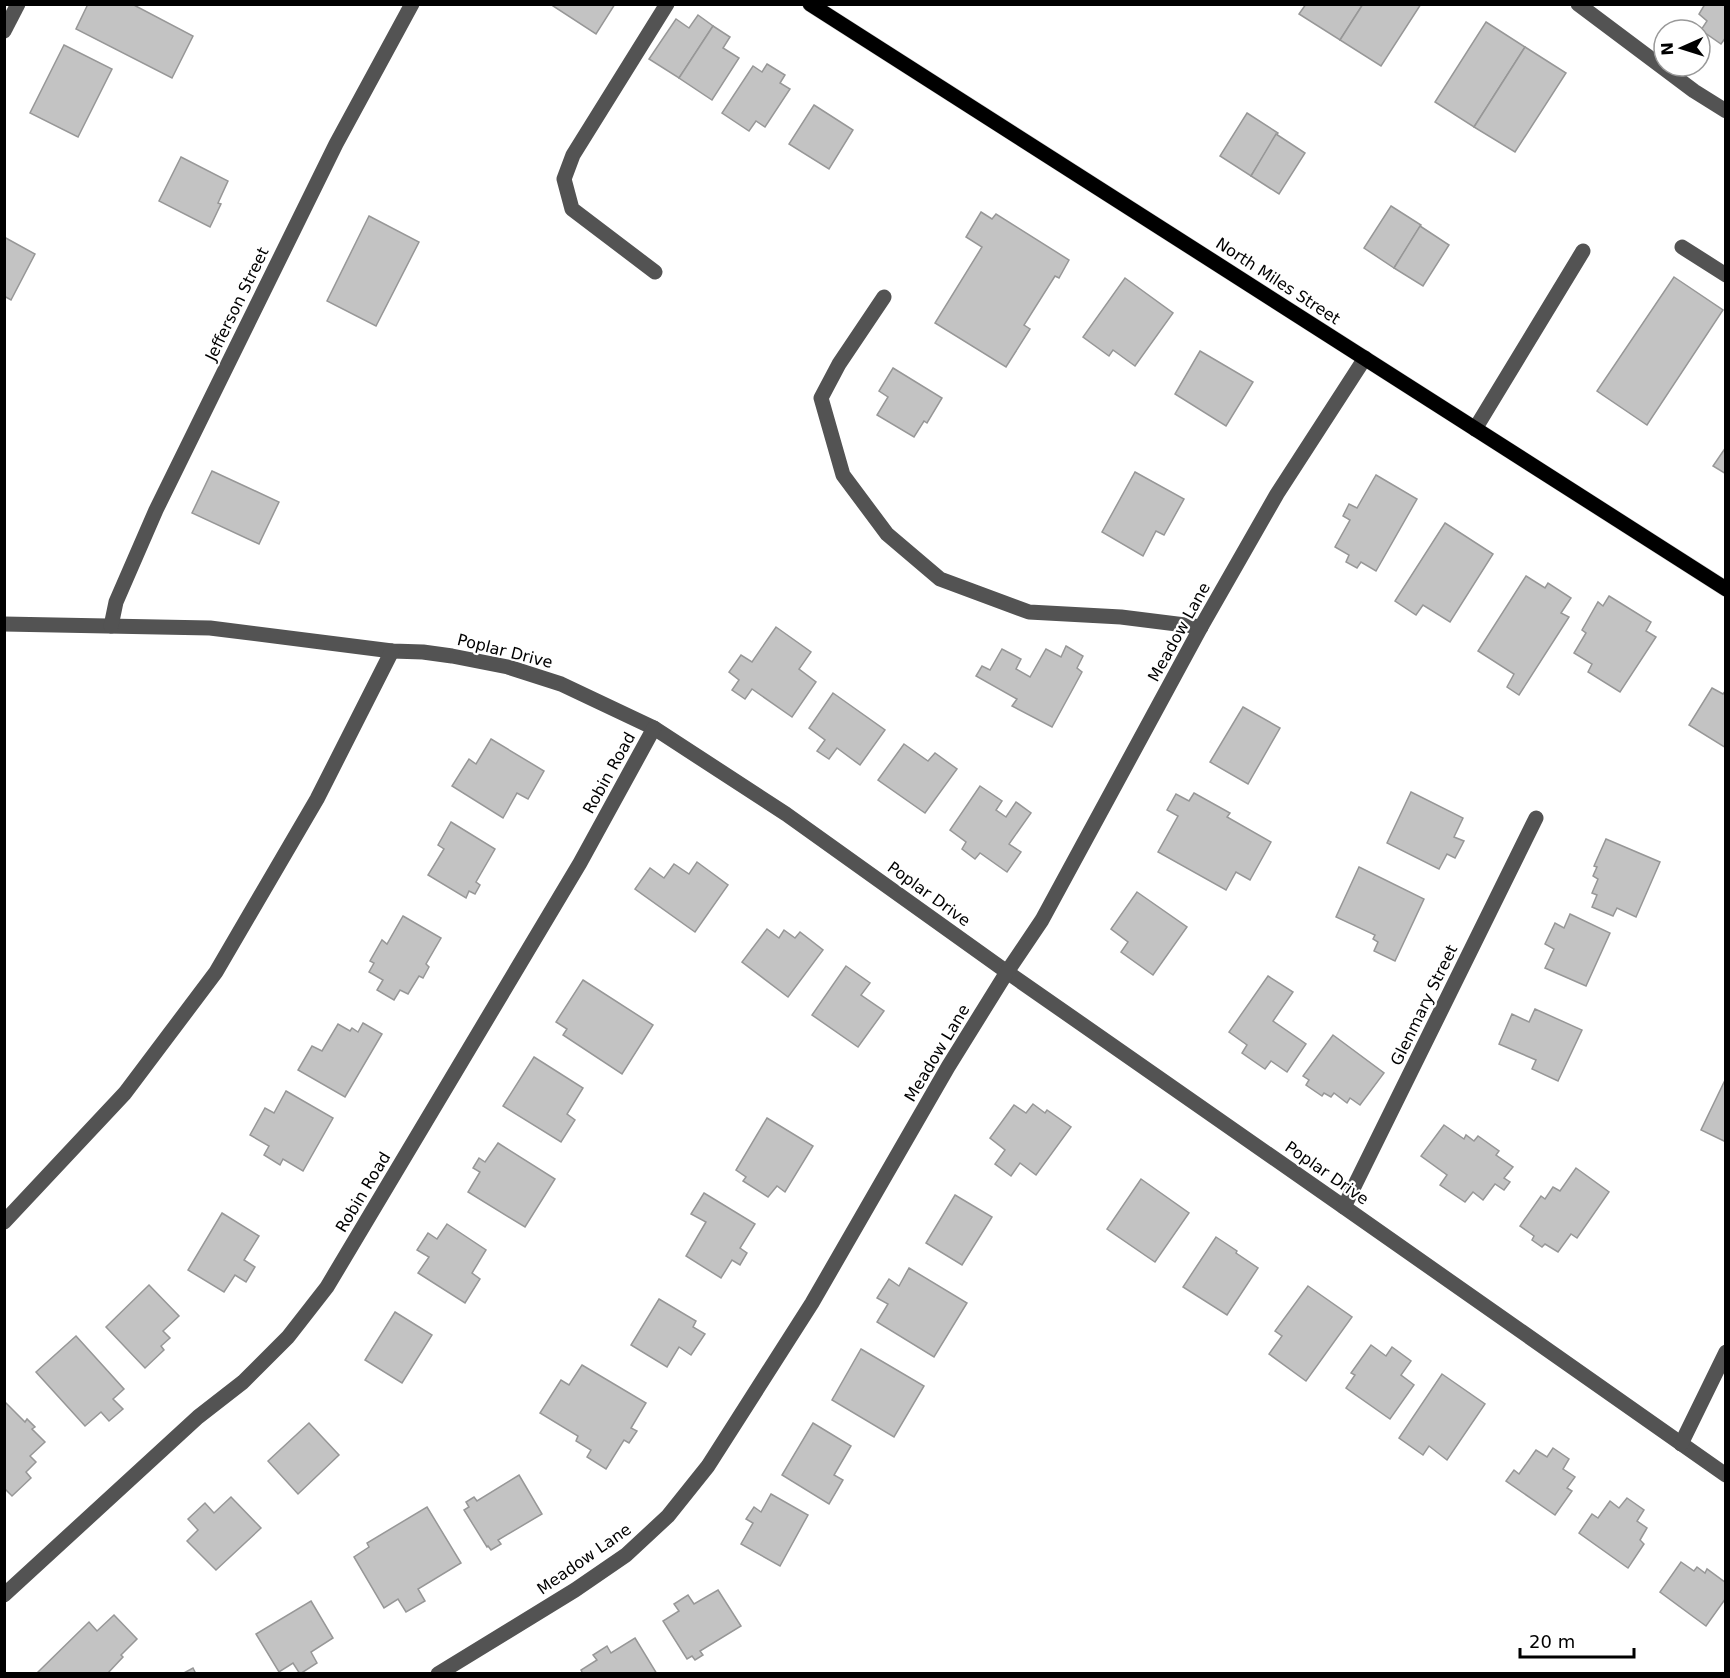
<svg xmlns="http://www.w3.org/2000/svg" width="1730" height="1678" font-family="'DejaVu Sans',sans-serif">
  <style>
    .building { fill: #c3c3c3; stroke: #979797; stroke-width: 1.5 }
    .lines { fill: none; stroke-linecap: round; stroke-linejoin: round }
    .major-casing { stroke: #dbdbdb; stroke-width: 16 }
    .minor { stroke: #535353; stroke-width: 15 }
    .major { stroke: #000; stroke-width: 15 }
    .labels { text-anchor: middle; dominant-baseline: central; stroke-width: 4.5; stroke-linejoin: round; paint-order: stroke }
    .street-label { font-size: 16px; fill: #000; stroke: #fff }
  </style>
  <rect width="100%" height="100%" fill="#fff"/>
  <g class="building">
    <path d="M88,4H132L193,36L172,78L76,29Z"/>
    <path d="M550,4H615L596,34Z"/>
    <path d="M1306,4H1363L1340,40L1299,14Z"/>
    <path d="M1363,4H1421L1381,66L1340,40Z"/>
    <path d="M1705,4H1726V37L1721,44L1701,30L1707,21L1699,14Z"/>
    <path d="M698,15L713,26L679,78L649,59L676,19L689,28Z"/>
    <path d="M1486,22L1525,47L1474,127L1435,102Z"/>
    <path d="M713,26L730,37L723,48L739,58L712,100L679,78Z"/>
    <path d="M64,45L112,69L78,137L30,113Z"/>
    <path d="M1525,47L1566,73L1515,152L1474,127Z"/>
    <path d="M767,64L785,75L780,83L790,89L765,127L756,121L749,131L722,113L753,66L762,72Z"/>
    <path d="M814,105L853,130L829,169L789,144Z"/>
    <path d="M1247,113L1278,133L1251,176L1220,156Z"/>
    <path d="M1276,134L1305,153L1279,194L1251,176Z"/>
    <path d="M181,157L228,181L218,203L221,204L210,227L159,201Z"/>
    <path d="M1391,206L1421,225L1394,268L1364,248Z"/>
    <path d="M981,212L992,219L996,214L1069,260L1059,278L1055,276L1024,325L1030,329L1006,367L935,323L982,247L966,237Z"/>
    <path d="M369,216L419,242L376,326L327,301Z"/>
    <path d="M1420,226L1449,245L1423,286L1394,268Z"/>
    <path d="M4,237L35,254L11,300L4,296Z"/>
    <path d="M1674,277L1723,310L1647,425L1597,391Z"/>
    <path d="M1125,278L1173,313L1135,366L1113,350L1109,356L1083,337Z"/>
    <path d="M1200,351L1253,382L1226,426L1175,394Z"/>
    <path d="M893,368L942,398L927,423L924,421L914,437L877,415L888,397L879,391Z"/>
    <path d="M1726,447V474L1713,466Z"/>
    <path d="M212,471L279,502L259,544L192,513Z"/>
    <path d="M1135,472L1184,499L1164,535L1156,531L1143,556L1102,532Z"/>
    <path d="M1376,475L1417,499L1376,571L1361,562L1357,568L1346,562L1349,555L1335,547L1350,520L1343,516L1349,504L1357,508Z"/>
    <path d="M1445,523L1493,554L1450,622L1423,605L1416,615L1395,601Z"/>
    <path d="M1526,576L1545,588L1548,583L1571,598L1561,613L1569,617L1519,695L1507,687L1514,674L1478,651Z"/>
    <path d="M1609,596L1651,622L1646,631L1656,637L1620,692L1588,672L1592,664L1574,653L1586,633L1582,630L1598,602L1603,606Z"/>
    <path d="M776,627L811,652L799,669L816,682L792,717L752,689L745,699L732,690L739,680L729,672L741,655L752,662Z"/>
    <path d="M1066,646L1083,656L1077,668L1082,672L1052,727L1012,706L1017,699L976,676L982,666L990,670L1002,649L1021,659L1016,669L1030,677L1046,649L1061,657Z"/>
    <path d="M1712,688L1723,694L1726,690V748L1689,725Z"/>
    <path d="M833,693L885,730L860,765L837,748L829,759L817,751L825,740L809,728Z"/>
    <path d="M1243,707L1280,728L1248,784L1210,762Z"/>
    <path d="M491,739L544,771L528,799L517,793L503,818L452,786L469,759L476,764Z"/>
    <path d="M904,744L928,761L935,753L957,769L925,813L878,780Z"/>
    <path d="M980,786L1002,801L996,810L1006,817L1016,802L1031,813L1009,844L1021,852L1007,872L980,853L975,859L962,849L966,842L950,830Z"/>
    <path d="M1411,792L1463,818L1454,837L1464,841L1455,858L1447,854L1439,869L1387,843Z"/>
    <path d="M1194,793L1230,813L1227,817L1271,842L1250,880L1236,872L1226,890L1158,852L1178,816L1167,810L1176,794L1189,801Z"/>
    <path d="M451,822L495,849L476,882L480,885L475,894L469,891L466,898L428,875L444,849L438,845Z"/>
    <path d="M1606,839L1660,862L1636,917L1617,908L1613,916L1592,907L1597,895L1592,893L1598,879L1593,876L1597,867L1594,866Z"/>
    <path d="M697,862L728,885L695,932L635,889L650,868L664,878L674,864L689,874Z"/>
    <path d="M1359,867L1424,899L1395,961L1374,951L1378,942L1373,939L1375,935L1336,917Z"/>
    <path d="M1137,892L1187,927L1153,975L1121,952L1128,942L1111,929Z"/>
    <path d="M1570,914L1610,933L1586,986L1545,968L1554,949L1545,944L1555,923L1564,928Z"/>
    <path d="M403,916L441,938L426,964L429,967L423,978L419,976L408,994L400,990L394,1000L377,990L383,980L369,972L374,963L370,961L382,940L387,944Z"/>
    <path d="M767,929L779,938L784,930L795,938L800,932L823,950L788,997L742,962Z"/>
    <path d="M846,966L870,983L861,995L884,1011L858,1047L812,1015Z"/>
    <path d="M1268,976L1293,992L1273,1021L1306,1044L1287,1072L1271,1061L1265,1069L1242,1053L1247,1045L1229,1032Z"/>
    <path d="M583,980L653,1025L622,1074L563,1035L567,1029L556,1022Z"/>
    <path d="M1535,1009L1582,1030L1558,1081L1532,1069L1536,1060L1499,1044L1512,1014L1529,1022Z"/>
    <path d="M363,1023L382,1034L345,1097L298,1070L312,1046L322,1051L338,1024L350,1031L352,1028L358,1032Z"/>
    <path d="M1333,1035L1384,1073L1360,1105L1350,1098L1347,1103L1334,1093L1331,1097L1324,1093L1322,1096L1306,1085L1309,1080L1303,1076Z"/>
    <path d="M534,1057L583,1088L567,1114L575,1120L561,1142L503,1106Z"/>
    <path d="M1726,1078V1142L1701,1130Z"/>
    <path d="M286,1091L333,1118L303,1171L283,1159L280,1165L264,1155L269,1146L250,1135L265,1108L274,1113Z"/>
    <path d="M1033,1104L1045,1113L1047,1110L1071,1127L1036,1175L1020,1163L1011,1176L995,1164L1005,1150L990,1138L1014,1105L1026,1113Z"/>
    <path d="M767,1118L813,1146L785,1192L777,1186L768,1197L743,1181L746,1177L736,1170Z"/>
    <path d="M1444,1125L1464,1139L1466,1135L1474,1141L1478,1136L1499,1151L1496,1155L1513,1167L1504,1178L1510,1182L1504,1190L1495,1184L1483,1200L1473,1192L1465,1202L1440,1185L1447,1175L1421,1156Z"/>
    <path d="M498,1143L555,1179L525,1227L468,1192L480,1172L473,1168L479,1158L485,1162Z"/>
    <path d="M1576,1168L1609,1192L1577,1238L1571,1234L1558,1252L1545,1244L1542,1247L1532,1240L1534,1236L1520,1226L1541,1196L1545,1199L1553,1187L1560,1191Z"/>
    <path d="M1141,1179L1189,1213L1155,1262L1107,1229Z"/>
    <path d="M704,1193L755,1224L740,1248L747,1253L740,1265L732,1260L721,1278L686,1256L706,1222L691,1214Z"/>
    <path d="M955,1195L992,1217L962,1265L926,1243Z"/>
    <path d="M222,1213L259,1236L244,1260L255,1267L246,1282L235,1275L224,1292L188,1270Z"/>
    <path d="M447,1224L486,1250L472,1273L480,1279L465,1303L418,1273L429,1257L417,1250L428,1233L437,1239Z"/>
    <path d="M1216,1237L1237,1251L1236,1253L1258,1268L1227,1315L1183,1287Z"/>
    <path d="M909,1268L967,1303L934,1357L877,1322L888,1304L877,1298L889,1279L899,1286Z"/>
    <path d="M149,1285L179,1316L163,1331L170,1338L161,1346L164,1350L145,1368L106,1327Z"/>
    <path d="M1308,1286L1352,1317L1306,1381L1269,1354L1282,1336L1275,1331Z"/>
    <path d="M659,1299L696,1321L693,1327L705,1334L691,1355L679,1347L667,1367L631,1345Z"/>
    <path d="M395,1312L432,1335L402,1383L365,1360Z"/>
    <path d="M76,1336L124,1389L113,1399L123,1409L109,1421L101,1412L85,1426L36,1372Z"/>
    <path d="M1371,1345L1386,1356L1392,1347L1411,1361L1401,1375L1414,1385L1390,1419L1346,1388L1355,1375L1351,1373Z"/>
    <path d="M861,1349L924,1386L894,1437L832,1400Z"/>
    <path d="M582,1365L646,1403L631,1428L637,1431L629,1443L624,1440L606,1469L587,1457L591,1450L576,1441L578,1436L540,1413L561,1380L569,1385Z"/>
    <path d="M1442,1374L1485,1404L1447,1460L1429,1446L1423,1455L1399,1438Z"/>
    <path d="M4,1401L25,1422L27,1419L35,1427L32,1429L45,1442L30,1456L36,1462L26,1472L31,1478L12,1496L4,1488Z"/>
    <path d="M309,1423L339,1455L298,1494L268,1461Z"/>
    <path d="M813,1423L851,1446L834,1475L843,1480L829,1504L782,1475Z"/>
    <path d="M1553,1448L1569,1459L1563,1469L1575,1477L1567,1488L1572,1491L1555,1515L1506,1481L1514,1470L1519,1474L1536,1450L1547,1457Z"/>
    <path d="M519,1475L542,1514L498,1540L501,1544L491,1550L488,1546L487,1547L464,1510L469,1507L466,1502L474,1497L477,1501Z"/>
    <path d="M771,1494L808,1515L780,1566L741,1544L753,1523L746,1519L754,1507L761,1512Z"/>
    <path d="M231,1497L261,1528L216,1570L187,1541L198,1530L188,1519L205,1503L214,1513Z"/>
    <path d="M1627,1498L1644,1510L1637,1521L1647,1528L1640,1540L1644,1544L1628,1568L1579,1533L1592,1514L1598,1518L1610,1501L1619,1508Z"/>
    <path d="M427,1507L461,1563L418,1589L425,1601L406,1612L398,1599L384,1608L354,1557L369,1547L367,1543Z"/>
    <path d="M1681,1562L1694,1571L1697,1567L1705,1573L1707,1569L1726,1583V1598L1706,1626L1660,1592Z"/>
    <path d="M718,1590L741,1626L700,1651L703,1655L695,1660L692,1656L687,1659L663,1621L679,1611L674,1604L688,1595L694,1604Z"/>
    <path d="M311,1601L333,1638L311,1652L317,1663L300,1674L293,1663L279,1672L256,1634Z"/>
    <path d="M114,1615L137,1639L121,1655L123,1657L107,1674H36L89,1622L97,1631Z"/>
    <path d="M635,1638L657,1674H583L581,1670L597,1660L593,1655L607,1646L611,1653Z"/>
    <path d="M193,1668L196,1674H182Z"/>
  </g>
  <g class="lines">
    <g class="major-casing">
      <path id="major" d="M810,4L1726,589"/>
    </g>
    <g class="minor">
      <path d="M1578,4L1694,91L1726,111"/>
      <path d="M4,31L18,4"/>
      <path d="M1682,247L1726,275"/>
      <path d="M655,272L572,209L564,179L573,155L667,4"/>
      <path d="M884,297L839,364L821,398L843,475L887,534L940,579L1029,612L1121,617L1201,627"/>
      <path d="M1475,429L1583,251"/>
      <path d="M4,624L210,628L392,651L423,652L452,656L508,667L561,684L654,728L786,814L1007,972L1344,1207L1726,1475"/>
      <path d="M111,626L116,602L156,510L336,144L412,4"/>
      <path d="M1344,1207L1536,818"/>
      <path d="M4,1222L125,1093L216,972L317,799L392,651"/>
      <path d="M1681,1444L1726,1352"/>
      <path d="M4,1595L198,1417L243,1382L288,1337L327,1287L580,863L654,728"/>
      <path d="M438,1674L575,1590L626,1555L668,1516L708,1466L812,1303L948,1067L1007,972L1042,920L1201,627L1277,494L1365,358"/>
    </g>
    <use href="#major" class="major"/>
  </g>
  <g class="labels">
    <g class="street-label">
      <text transform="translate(1278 281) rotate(33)">North Miles Street</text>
      <text transform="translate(237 304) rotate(-64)">Jefferson Street</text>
      <text transform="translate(1179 632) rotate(-61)">Meadow Lane</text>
      <text transform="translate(505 651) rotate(14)">Poplar Drive</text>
      <text transform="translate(609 773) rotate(-61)">Robin Road</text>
      <text transform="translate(929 894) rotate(36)">Poplar Drive</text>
      <text transform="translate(1424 1005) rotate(-64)">Glenmary Street</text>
      <text transform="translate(937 1053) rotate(-59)">Meadow Lane</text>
      <text transform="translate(1327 1173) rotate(35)">Poplar Drive</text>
      <text transform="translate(363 1192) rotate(-59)">Robin Road</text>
      <text transform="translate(584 1559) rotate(-35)">Meadow Lane</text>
    </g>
  </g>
  <rect width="1730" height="1678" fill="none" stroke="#000000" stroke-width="12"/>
  <g transform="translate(1682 48) rotate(267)"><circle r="28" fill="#ffffff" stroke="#999999" stroke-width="1.5"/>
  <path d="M0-4.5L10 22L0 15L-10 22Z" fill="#000000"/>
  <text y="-9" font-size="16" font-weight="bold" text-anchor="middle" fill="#000000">N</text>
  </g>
  <path d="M1520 1648v9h114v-9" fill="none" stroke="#000000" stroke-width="3"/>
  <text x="1529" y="1648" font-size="18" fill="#000000" stroke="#ffffff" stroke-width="4.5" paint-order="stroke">20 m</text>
</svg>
